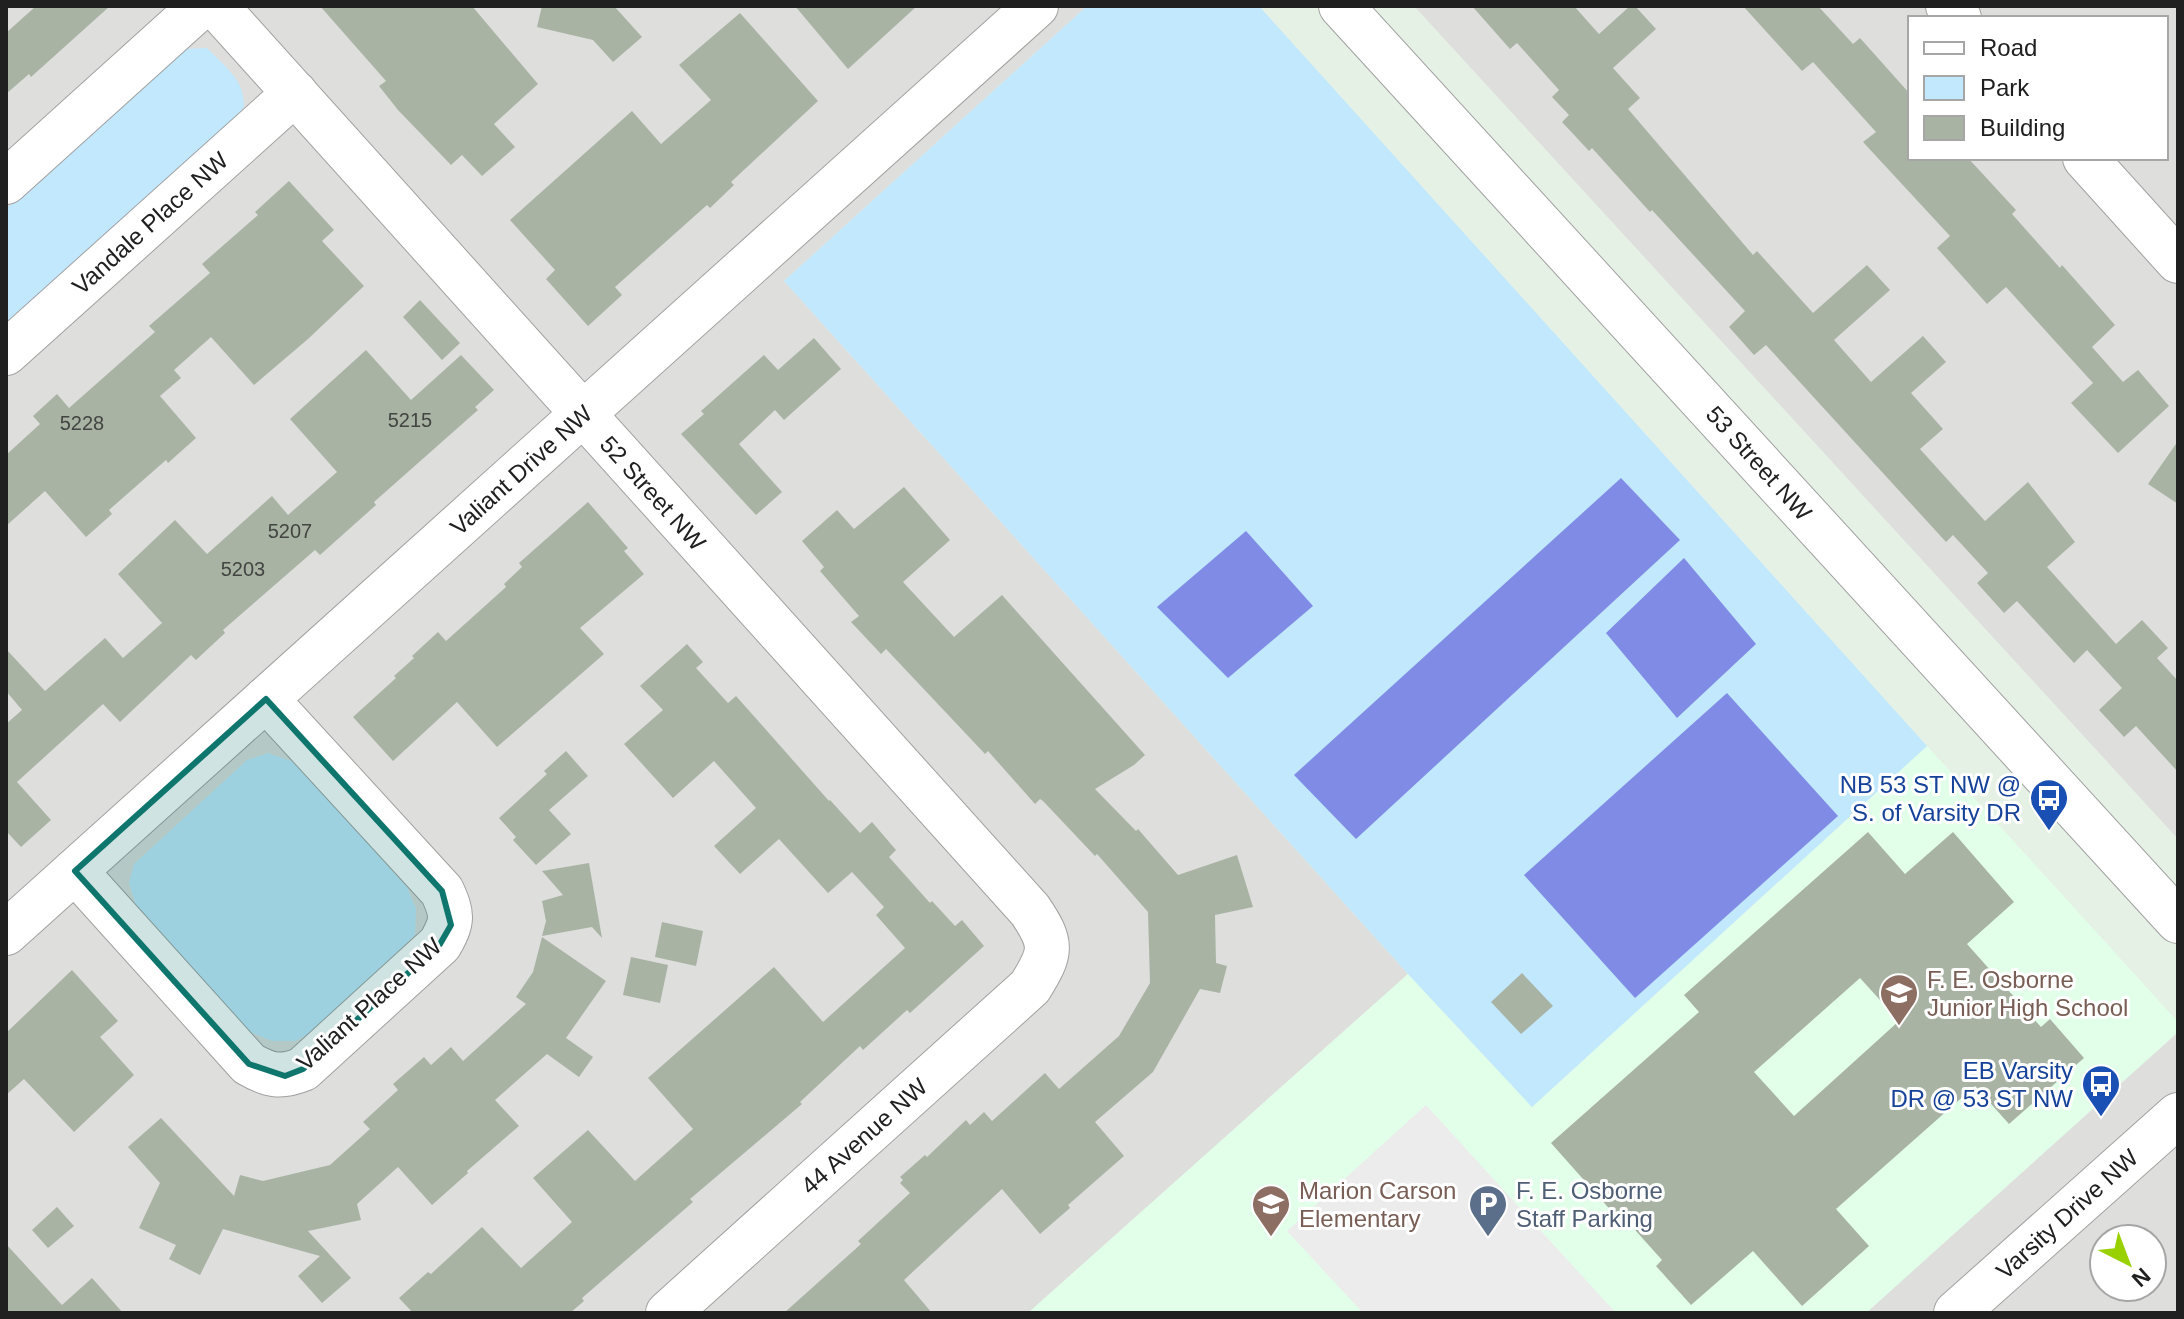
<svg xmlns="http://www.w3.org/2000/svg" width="2184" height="1319" font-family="Arial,sans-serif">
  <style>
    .residential { fill: #dededd; fill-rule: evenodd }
    .education { fill: #e1ffe9 }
    .park { fill: #c1e8fd }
    .pitch { fill: #7f8be5 }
    .parking { fill: #ececec }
    .building { fill: #a9b3a4; fill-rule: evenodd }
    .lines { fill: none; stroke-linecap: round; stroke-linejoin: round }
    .minor-casing { stroke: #a1a1a1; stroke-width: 46 }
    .minor { stroke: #fff; stroke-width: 44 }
    .marked { fill: #0f766e; fill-opacity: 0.2; stroke: #0f766e; stroke-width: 6; stroke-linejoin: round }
    .labels { text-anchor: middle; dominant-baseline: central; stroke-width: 6; stroke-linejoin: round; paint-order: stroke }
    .number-label { font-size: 20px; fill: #424541 }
    .street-label { font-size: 24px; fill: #202020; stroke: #fff }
    .transit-label { font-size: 24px; fill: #164399; stroke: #fff; text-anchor: end }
    .education-label { font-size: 24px; fill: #785e54; stroke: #fff; text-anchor: start }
    .service-label { font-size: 24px; fill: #4e5e75; stroke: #fff; text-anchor: start }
  </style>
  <rect width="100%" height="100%" fill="#e6f1e6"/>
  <g class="residential">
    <path d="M6,6H1087L784,281L1408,974L1028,1313H6Z"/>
    <path d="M1414,6H2178V839ZM1910,18H2166V158H1910Z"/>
    <path d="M2178,1032V1313H1866ZM2104,1239H2152V1287H2104Z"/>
  </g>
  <path class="education" d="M1927,746L2178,1022V1032L1866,1313H1028L1408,974L1532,1107Z"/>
  <g class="park">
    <path d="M1087,6H1259L1927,746L1532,1107L1408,974L784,281Z"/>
    <path d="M207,48C227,69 248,82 243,112L6,326V209L175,56L187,49Z"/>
    <path d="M268,753L294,762L407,887L416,909L415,935L316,1029L296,1041H272L250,1032L136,906L129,883L134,864L247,760Z"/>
  </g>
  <g class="pitch">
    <path d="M1621,478L1680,540L1356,839L1294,775Z"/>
    <path d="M1246,531L1313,606L1228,678L1157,607Z"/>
    <path d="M1684,558L1756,644L1677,718L1606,633Z"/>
    <path d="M1727,693L1838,816L1635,998L1524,875Z"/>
  </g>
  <path class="parking" d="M1426,1105L1616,1313H1363L1287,1231Z"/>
  <g class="building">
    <path d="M36,6H110L31,77L29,74L6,94V33Z"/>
    <path d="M320,6H472L538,84L494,124L515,147L482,176L462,155L451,165L398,110L379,86L386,81Z"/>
    <path d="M542,6H614L642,37L613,62L593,40L537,27Z"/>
    <path d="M795,6H917L848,69Z"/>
    <path d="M1472,6H1574L1599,34L1630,6H1635L1656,29L1613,68L1640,98L1628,109L1753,255L1757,251L1813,313L1867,265L1890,290L1834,340L1871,382L1923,336L1946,362L1911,393L1943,429L1920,449L1985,521L2028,482L2075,542L2047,567L2116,644L2142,620L2168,648L2157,658L2178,681V772L2136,726L2124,737L2099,710L2122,688L2087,650L2074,663L2017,601L2004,613L1977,583L1988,573L1953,535L1946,542L1766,345L1754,355L1729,327L1745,311L1652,210L1650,212L1592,148L1589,151L1562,122L1569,115L1552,97L1559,90L1517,43L1510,49Z"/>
    <path d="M1743,6H1818L1853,44L1860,38L1910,94V158H1968L2016,210L2012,214L2060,268L2062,265L2115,325L2092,347L2123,382L2138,370L2169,406L2118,453L2071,403L2093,383L2006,287L1987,304L1937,248L1950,236L1863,142L1876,132L1813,62L1802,71Z"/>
    <path d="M740,13L818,101L731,182L734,185L710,208L707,205L615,287L622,295L588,326L546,279L555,270L510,220L632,111L661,144L711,100L679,65Z"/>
    <path d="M289,181L334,230L322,241L364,286L308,339L254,385L211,337L174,370L181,378L160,396L196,438L168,463L166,460L109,510L112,514L86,537L45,491L6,526V455L40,424L33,416L57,394L69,408L155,332L149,326L210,273L202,264L258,215L255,212Z"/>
    <path d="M420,300L460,343L442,360L403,317Z"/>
    <path d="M814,338L841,369L784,420L775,410L739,444L782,492L756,515L681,434L704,414L701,411L764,355L778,370Z"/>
    <path d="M366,350L411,400L461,355L494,390L475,407L478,410L374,502L376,505L320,555L315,550L223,630L225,633L196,660L191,655L120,722L103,704L17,782L51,820L21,847L6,831V724L22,710L6,691V649L45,691L105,638L123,658L162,623L118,574L175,520L207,554L272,496L288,515L337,472L290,419Z"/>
    <path d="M2178,441V504L2148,484Z"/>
    <path d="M904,487L950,540L903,582L954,637L1002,595L1145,755L1134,765L1095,789L1136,831L1138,829L1178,875L1237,855L1253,907L1215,915L1216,963L1227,966L1220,993L1200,989L1153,1072L1095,1122L1124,1156L1068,1205L1070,1208L1040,1234L1002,1189L904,1280L932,1313H784L861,1244L858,1241L910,1193L900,1183L903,1180L900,1177L925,1155L927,1157L966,1120L970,1125L984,1112L992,1121L1045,1073L1059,1089L1119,1036L1150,983L1148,912L1097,854L1095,856L1043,801L1040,799L1035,804L988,751L985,754L886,649L881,654L851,622L859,616L820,571L824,567L802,541L837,510L854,529Z"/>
    <path d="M588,502L628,548L624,551L644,574L580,628L604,654L497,747L457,702L393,761L353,717L396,678L394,676L414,658L412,656L438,632L446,641L506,587L504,584L522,567L519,563Z"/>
    <path d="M687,644L703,662L696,668L728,703L736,696L829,801L830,800L860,833L872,822L896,850L889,857L930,903L932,901L955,926L962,920L984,946L910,1013L907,1010L863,1050L860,1046L800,1102L802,1104L690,1199L693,1202L582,1298L584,1301L570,1313H413L399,1298L428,1272L431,1274L482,1227L521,1268L572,1222L533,1178L588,1130L635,1181L693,1129L648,1078L774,967L823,1022L905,948L876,915L884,907L852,872L828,893L779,839L740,874L714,846L756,808L714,761L673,798L624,744L663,710L640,686Z"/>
    <path d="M566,751L588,776L549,810L571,834L536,865L513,840L516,837L499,818L547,774L544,771Z"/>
    <path d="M1868,832L1905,874L1953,832L2014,902L1967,944L2041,1027L2050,1019L2084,1058L2009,1124L1975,1086L1836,1209L1869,1246L1802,1306L1753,1251L1691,1305L1656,1266L1662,1260L1618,1211L1614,1214L1551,1143L1699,1012L1684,995ZM1860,978L1899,1021L1794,1116L1754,1072Z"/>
    <path d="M589,863L602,938L592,927L542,936L546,921L542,901L563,895L542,871Z"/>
    <path d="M662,922L703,931L696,966L655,957Z"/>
    <path d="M542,937L606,981L566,1038L593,1057L579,1077L547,1054L495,1100L519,1126L467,1171L468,1173L432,1205L398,1167L357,1204L361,1220L308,1231L351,1278L322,1303L298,1276L320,1256L223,1229L200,1275L169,1259L176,1245L139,1228L160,1183L128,1147L161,1118L234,1196L240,1175L263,1181L330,1165L370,1129L363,1122L398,1090L393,1084L424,1057L431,1065L451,1047L463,1061L526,1004L516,997L533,972Z"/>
    <path d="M631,957L668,965L660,1003L623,995Z"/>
    <path d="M72,970L118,1021L100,1037L134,1075L74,1132L24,1079L6,1095V1033Z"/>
    <path d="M1522,973L1553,1006L1521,1034L1491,1002Z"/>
    <path d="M57,1207L74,1226L48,1248L32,1230Z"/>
    <path d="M6,1244L62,1305L92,1278L123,1313H6Z"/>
  </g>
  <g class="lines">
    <g class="minor-casing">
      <g id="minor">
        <path d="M216,6L1030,910C1053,944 1052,952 1030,987L668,1313"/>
        <path d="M1341,6L2178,921"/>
        <path d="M1948,6L1959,18"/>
        <path d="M2085,158L2178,261"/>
        <path d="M6,182L201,6"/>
        <path d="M6,353L295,93"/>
        <path d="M75,871L249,1064C270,1076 281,1078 303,1069L440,944C453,921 453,915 442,891L266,699"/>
        <path d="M6,933L1036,6"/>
        <path d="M1956,1313L2178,1115"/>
      </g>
    </g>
    <use href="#minor" class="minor"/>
  </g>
  <path class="marked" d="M266,699L442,891L451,925L440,944L303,1069L285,1076L249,1064L75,871Z"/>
  <defs>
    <g id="bus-pin" transform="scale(2)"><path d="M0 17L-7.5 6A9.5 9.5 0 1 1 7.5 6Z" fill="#1a4fb4" stroke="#fff"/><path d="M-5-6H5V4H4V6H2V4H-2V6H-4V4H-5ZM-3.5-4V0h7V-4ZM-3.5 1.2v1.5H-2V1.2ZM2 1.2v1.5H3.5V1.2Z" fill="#fff"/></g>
    <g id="school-pin" transform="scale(2)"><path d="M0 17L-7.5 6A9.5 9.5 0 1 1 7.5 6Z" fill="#8d6e63" stroke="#fff"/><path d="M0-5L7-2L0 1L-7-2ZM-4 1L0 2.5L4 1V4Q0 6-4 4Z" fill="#fff"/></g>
    <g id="parking-pin" transform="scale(2)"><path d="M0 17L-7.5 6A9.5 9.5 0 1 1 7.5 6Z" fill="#5c6f8a" stroke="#fff"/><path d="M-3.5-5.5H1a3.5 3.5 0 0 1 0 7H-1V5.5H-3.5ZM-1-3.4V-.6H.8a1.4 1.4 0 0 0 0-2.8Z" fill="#fff"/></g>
  </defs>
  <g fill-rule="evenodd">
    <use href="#bus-pin" x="2049" y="798"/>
    <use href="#school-pin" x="1899" y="993"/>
    <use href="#bus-pin" x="2101" y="1084"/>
    <use href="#school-pin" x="1271" y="1204"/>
    <use href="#parking-pin" x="1488" y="1204"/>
  </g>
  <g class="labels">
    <g class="number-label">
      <text x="410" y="420">5215</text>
      <text x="82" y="423">5228</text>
      <text x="290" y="531">5207</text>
      <text x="243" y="569">5203</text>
    </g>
    <g class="street-label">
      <text transform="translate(150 223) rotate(-42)">Vandale Place NW</text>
      <text transform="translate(1759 463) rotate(48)">53 Street NW</text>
      <text transform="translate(521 470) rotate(-42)">Valiant Drive NW</text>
      <text transform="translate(653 493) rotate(48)">52 Street NW</text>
      <text transform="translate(369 1004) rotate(-42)">Valiant Place NW</text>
      <text transform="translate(864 1136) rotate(-42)">44 Avenue NW</text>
      <text transform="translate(2067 1214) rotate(-42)">Varsity Drive NW</text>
    </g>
    <g class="transit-label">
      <text x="2021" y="784">NB 53 ST NW @<tspan x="2021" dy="28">S. of Varsity DR</tspan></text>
      <text x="2073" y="1070">EB Varsity<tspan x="2073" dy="28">DR @ 53 ST NW</tspan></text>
    </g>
    <g class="education-label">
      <text x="1927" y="979">F. E. Osborne<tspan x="1927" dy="28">Junior High School</tspan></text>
      <text x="1299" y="1190">Marion Carson<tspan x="1299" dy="28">Elementary</tspan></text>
    </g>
    <g class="service-label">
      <text x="1516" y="1190">F. E. Osborne<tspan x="1516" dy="28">Staff Parking</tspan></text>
    </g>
  </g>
  <rect width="2184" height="1319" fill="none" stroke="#202020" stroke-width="16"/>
  <rect x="1908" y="16" width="260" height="144" fill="#ffffff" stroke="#a6a6a6" stroke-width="2"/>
  <rect x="1924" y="42" width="40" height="12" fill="#ffffff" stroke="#a6a6a6" stroke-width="2"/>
  <text x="1980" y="56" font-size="24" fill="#202020">Road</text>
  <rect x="1924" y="76" width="40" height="24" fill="#c1e8fd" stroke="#a6a6a6" stroke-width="2"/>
  <text x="1980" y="96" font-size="24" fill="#202020">Park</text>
  <rect x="1924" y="116" width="40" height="24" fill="#a9b3a4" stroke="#a6a6a6" stroke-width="2"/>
  <text x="1980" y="136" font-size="24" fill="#202020">Building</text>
  <g transform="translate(2128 1263) rotate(138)"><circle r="38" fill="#ffffff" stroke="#a6a6a6" stroke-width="2"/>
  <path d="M0-6L14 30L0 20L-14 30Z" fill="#99d000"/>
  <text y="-12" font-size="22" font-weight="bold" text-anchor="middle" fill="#202020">N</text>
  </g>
</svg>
